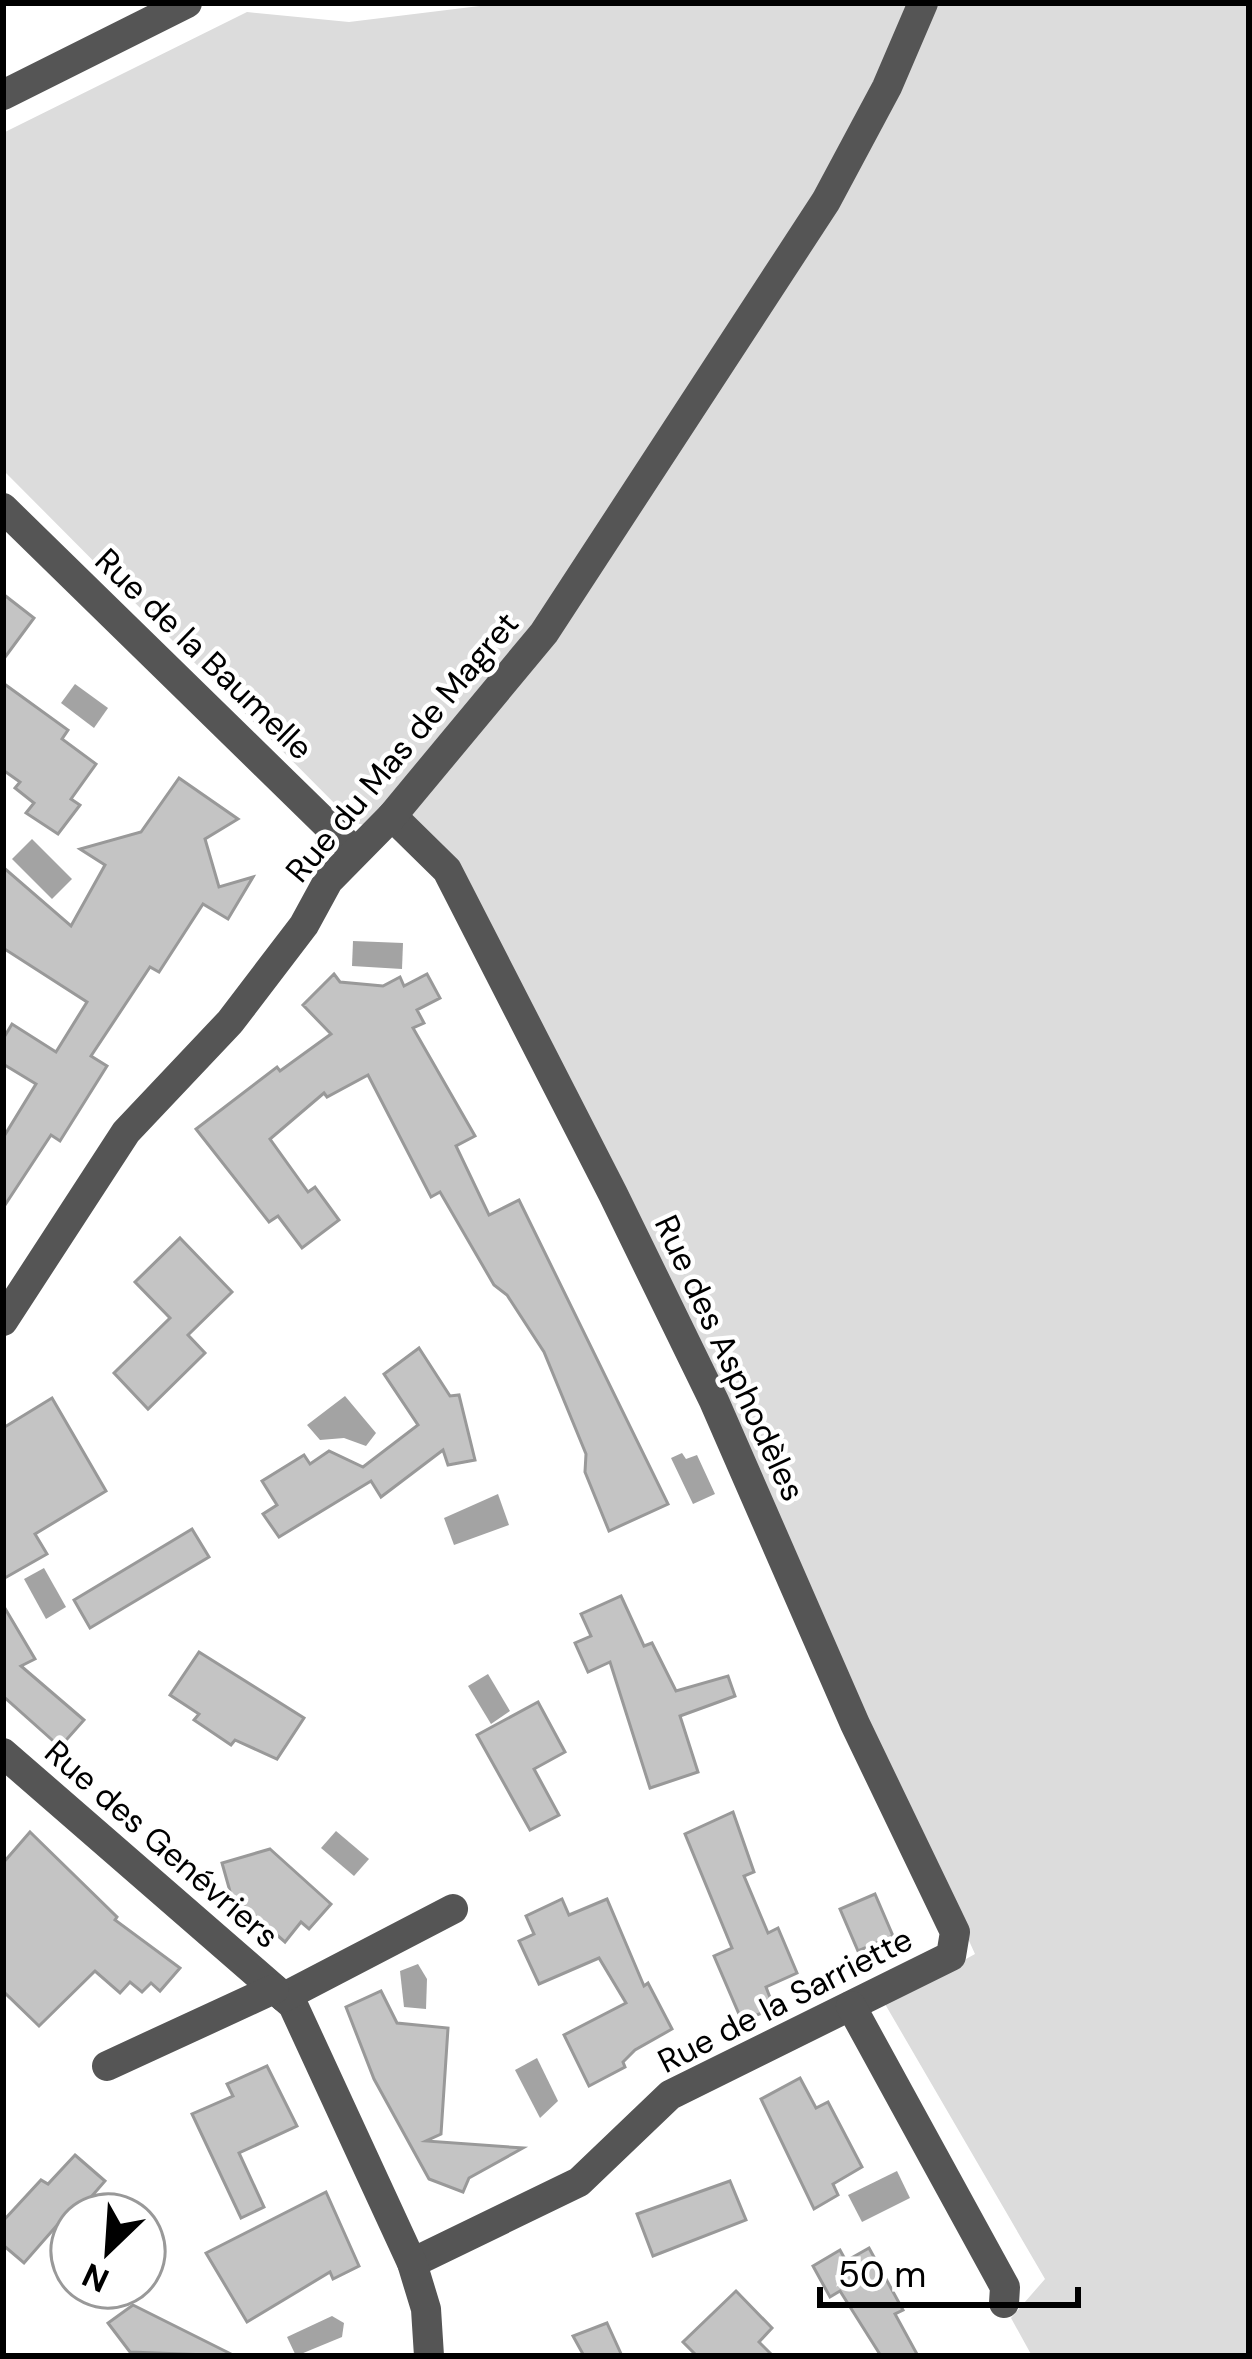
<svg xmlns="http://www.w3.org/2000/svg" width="1252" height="2359" font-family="'DM Sans',sans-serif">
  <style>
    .green { fill: #dcdcdc }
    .water { fill: #a3a3a3 }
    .building { fill: #c4c4c4; stroke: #999; stroke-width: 3 }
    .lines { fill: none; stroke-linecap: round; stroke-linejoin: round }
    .minor { stroke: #555; stroke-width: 30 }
    .labels { text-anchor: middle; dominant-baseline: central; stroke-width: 9; stroke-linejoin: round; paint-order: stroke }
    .street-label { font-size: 33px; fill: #000; stroke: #fff }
  </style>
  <rect width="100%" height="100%" fill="#fff"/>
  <path class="green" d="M504,3H1249V2356H1032L1011,2318L1045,2279L885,2004L975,1954L664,1268L444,847L353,822L3,470V133L247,12L349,22Z"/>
  <g class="water">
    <path d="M75,684L108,708L94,728L61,703Z"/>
    <path d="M32,839L72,879L52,899L12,859Z"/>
    <path d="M353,941L403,943L402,969L352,966Z"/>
    <path d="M345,1396L376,1433L366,1446L344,1438L320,1440L307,1425Z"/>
    <path d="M682,1453L686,1459L697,1455L715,1494L693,1504L671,1458Z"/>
    <path d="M498,1494L509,1525L454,1545L444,1518Z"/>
    <path d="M44,1568L66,1607L46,1619L24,1579Z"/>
    <path d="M488,1674L510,1711L491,1724L468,1686Z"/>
    <path d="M336,1831L369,1859L354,1876L321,1848Z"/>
    <path d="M418,1964L427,1979L426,2009L404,2007L400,1971Z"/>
    <path d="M537,2058L558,2101L540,2118L515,2070Z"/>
    <path d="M897,2171L910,2198L862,2222L848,2195Z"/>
    <path d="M332,2316L344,2323L342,2337L296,2356L287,2337Z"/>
  </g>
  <g class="building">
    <path d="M3,594L34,618L3,660Z"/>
    <path d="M3,683L68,730L62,739L96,764L71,799L80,805L58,834L26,813L34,803L15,788L20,782L3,770Z"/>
    <path d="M179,778L238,819L205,839L219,887L253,877L228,919L203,904L159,972L150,967L91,1056L107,1066L60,1141L51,1135L3,1208V1138L36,1084L3,1064V1039L12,1024L56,1052L87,1002L3,948V867L71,926L105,865L80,849L141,832Z"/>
    <path d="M334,974L340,982L383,986L400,977L404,986L427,974L440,998L417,1010L424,1023L413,1028L475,1136L456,1146L489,1215L519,1200L668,1504L609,1531L585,1472L586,1454L544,1352L507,1295L494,1285L440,1192L431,1197L368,1075L327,1097L324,1093L270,1139L308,1192L315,1187L339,1220L302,1248L278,1216L269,1222L196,1129L277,1067L280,1071L331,1034L303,1005Z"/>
    <path d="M180,1238L232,1292L188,1335L205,1353L148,1409L114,1373L170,1318L135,1282Z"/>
    <path d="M419,1348L450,1396L459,1395L475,1460L448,1465L443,1450L381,1497L371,1481L279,1537L263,1514L277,1505L262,1481L304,1455L310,1464L329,1451L363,1467L418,1425L384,1374Z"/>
    <path d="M52,1398L106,1491L35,1534L47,1554L3,1579V1428Z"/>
    <path d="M192,1529L209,1557L90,1628L74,1600Z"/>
    <path d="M621,1596L644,1646L652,1643L676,1691L728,1676L735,1696L680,1716L698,1772L650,1788L610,1662L588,1672L575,1643L591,1636L581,1614Z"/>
    <path d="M3,1605L35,1659L21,1666L84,1720L60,1747L3,1696Z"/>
    <path d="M199,1652L304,1718L277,1759L235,1740L231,1745L194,1720L199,1714L170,1695Z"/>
    <path d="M538,1702L565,1752L534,1769L559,1815L530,1830L477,1735Z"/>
    <path d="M733,1812L754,1872L744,1876L768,1933L778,1928L797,1973L766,1987L774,2008L742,2021L714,1956L732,1948L685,1834Z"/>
    <path d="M30,1832L117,1917L115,1920L180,1968L160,1991L151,1983L142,1992L130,1982L120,1993L95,1971L39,2026L3,1991V1863Z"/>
    <path d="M270,1849L331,1904L309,1929L301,1922L285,1942L231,1895L222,1863Z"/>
    <path d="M875,1894L893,1936L858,1951L840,1909Z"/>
    <path d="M562,1899L569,1915L607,1899L644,1986L648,1983L672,2029L635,2050L623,2062L625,2067L589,2086L564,2035L626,2003L599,1958L539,1984L519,1941L534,1934L526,1916Z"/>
    <path d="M381,1991L397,2023L448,2028L441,2134L426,2141L523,2148L469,2178L463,2192L429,2179L374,2079L346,2007Z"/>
    <path d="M267,2066L297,2126L239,2153L264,2207L241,2218L192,2114L233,2096L227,2084Z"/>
    <path d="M800,2078L816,2108L828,2102L862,2167L833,2184L838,2195L814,2209L761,2099Z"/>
    <path d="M75,2155L105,2181L78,2212L73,2207L24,2263L3,2245V2221L41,2180L48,2184Z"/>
    <path d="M730,2181L746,2220L653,2256L637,2214Z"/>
    <path d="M326,2192L359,2266L333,2279L330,2272L247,2322L206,2253Z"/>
    <path d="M869,2248L903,2310L895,2314L918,2356H881L840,2291L830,2297L813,2266L840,2250L846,2261Z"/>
    <path d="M736,2291L772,2328L759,2342L773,2356H697L683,2342Z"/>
    <path d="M133,2305L235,2356L130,2352L108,2323Z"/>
    <path d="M607,2323L622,2356H584L573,2336Z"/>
  </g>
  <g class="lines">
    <g class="minor">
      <path d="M3,95L187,3"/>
      <path d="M3,508L355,852"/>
      <path d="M392,816L447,870L613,1194L714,1401L855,1724L955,1932L951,1956L670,2095L579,2182L412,2263"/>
      <path d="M3,1321L126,1132L230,1022L304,925L328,881L392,816L544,633L826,201L887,87L923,3"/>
      <path d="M3,1753L293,2005L412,2263L426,2309L429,2356"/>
      <path d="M284,1997L453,1909"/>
      <path d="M851,2006L1005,2287L1004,2303"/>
      <path d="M107,2066L274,1989"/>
    </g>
  </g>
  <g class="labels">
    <g class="street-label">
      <text transform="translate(204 654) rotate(44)">Rue de la Baumelle</text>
      <text transform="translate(402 747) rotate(-50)">Rue du Mas de Magret</text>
      <text transform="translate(730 1358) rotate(65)">Rue des Asphodèles</text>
      <text transform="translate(162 1844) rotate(41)">Rue des Genévriers</text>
      <text transform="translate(785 2000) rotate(-27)">Rue de la Sarriette</text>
    </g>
  </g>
  <rect width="1252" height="2359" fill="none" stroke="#000000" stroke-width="12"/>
  <g transform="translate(108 2251) rotate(205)"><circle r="57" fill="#ffffff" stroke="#999999" stroke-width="3"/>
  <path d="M0-9L21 45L0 30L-21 45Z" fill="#000000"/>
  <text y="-18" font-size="33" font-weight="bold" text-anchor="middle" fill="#000000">N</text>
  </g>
  <path d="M820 2287v18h258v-18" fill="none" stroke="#000000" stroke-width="6"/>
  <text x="838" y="2287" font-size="36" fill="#000000" stroke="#ffffff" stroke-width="9" paint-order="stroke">50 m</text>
</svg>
